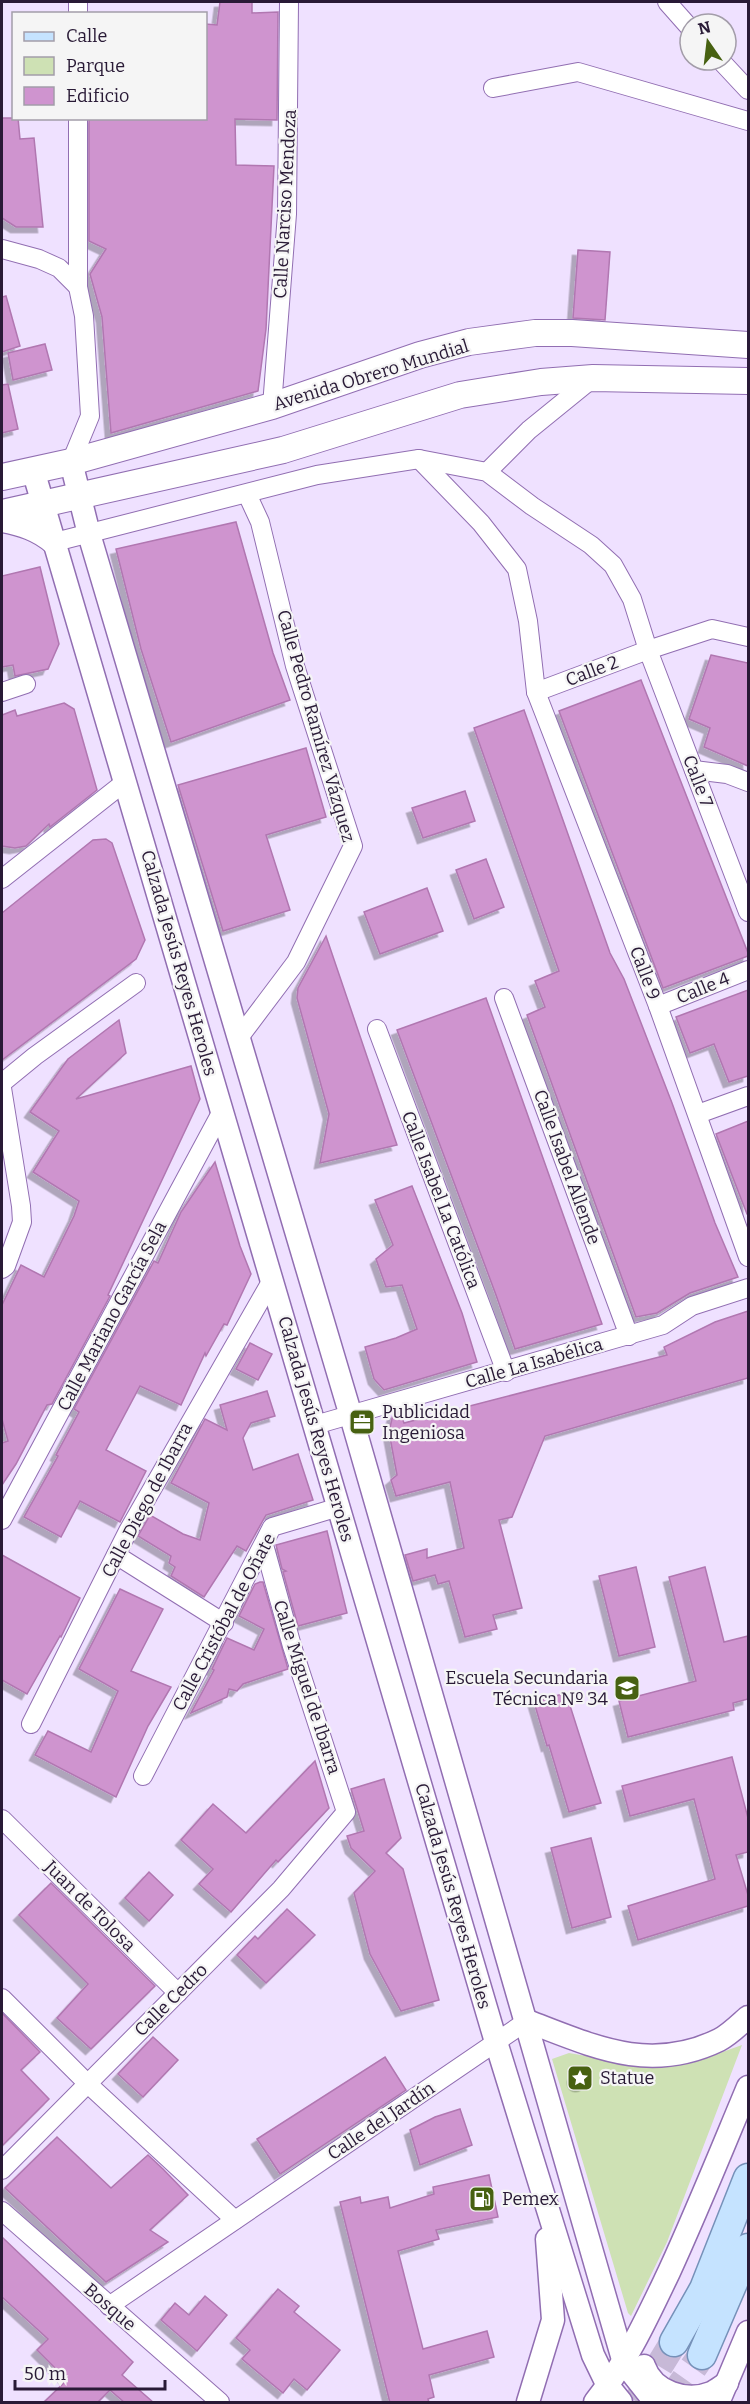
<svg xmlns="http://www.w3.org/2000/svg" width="750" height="2404" font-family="Bitter,serif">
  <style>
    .green { fill: #cee1b4 }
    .building { fill: #cf94cf; stroke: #b177b1; stroke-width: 1.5; filter: url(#shadow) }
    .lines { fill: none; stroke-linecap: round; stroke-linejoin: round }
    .primary-tunnel { stroke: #c7b9d7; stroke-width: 28; stroke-dasharray: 28 14; stroke-linecap: butt }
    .minor-casing { stroke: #916eb2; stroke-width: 20 }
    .tertiary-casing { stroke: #916eb2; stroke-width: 25 }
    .secondary-casing { stroke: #916eb2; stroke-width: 28 }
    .primary-casing { stroke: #7691b9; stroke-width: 31 }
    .minor { stroke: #fff; stroke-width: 18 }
    .tertiary { stroke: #fff; stroke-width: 22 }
    .secondary { stroke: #fff; stroke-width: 26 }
    .primary { stroke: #c5e3ff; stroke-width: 28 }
    .labels { text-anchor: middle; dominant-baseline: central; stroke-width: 4.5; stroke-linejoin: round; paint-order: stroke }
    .street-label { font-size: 18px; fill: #291a36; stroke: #f5f5f5 }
    .poi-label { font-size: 18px; fill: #291a36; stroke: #f5f5f5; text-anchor: start }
  </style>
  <defs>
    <filter id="shadow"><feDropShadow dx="-5.5" dy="5.5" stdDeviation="0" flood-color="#0004"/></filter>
  </defs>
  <rect width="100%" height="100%" fill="#efe1ff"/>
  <path class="green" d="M742,2045L667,2242L631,2316L628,2313L552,2059L569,2053L644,2066H667L692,2063Z"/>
  <g class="building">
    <path d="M220,2H252V13L278,12L277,120L235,119L236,165L274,166L266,329L258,391L111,433L102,317L90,274L106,249L89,241V118H206V24L217,25Z"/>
    <path d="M2,118H18L20,139L34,138L43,227H16L2,218Z"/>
    <path d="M578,250L610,252L605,320L573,318Z"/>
    <path d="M6,296L20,346L2,352V297Z"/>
    <path d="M45,344L52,370L13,380L8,353Z"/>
    <path d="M8,384L18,429L2,433V385Z"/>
    <path d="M236,522L273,653L290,700L171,742L141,649L116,549Z"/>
    <path d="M40,567L59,644L48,669L15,676L13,665L2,667V576Z"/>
    <path d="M711,655L748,663V766L704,747L710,728L689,719Z"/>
    <path d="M641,680L748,953V956L663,988L559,711Z"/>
    <path d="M64,703L74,709L97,790L50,827L49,824L26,846L15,848L2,846V715L15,710L17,716Z"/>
    <path d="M524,710L610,953L624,979L672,1103L715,1223L738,1277L690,1293L657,1313L636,1317L527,1015L545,1007L535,981L559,971L474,728Z"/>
    <path d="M306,748L326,817L266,835L290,910L223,931L178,785Z"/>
    <path d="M465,791L475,821L423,838L412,808Z"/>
    <path d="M106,839L112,843L145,940L136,959L2,1060V913L93,840Z"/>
    <path d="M486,859L504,907L474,919L456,870Z"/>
    <path d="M427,888L443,931L380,954L364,912Z"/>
    <path d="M326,936L397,1145L320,1163L329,1114L297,998L298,988Z"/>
    <path d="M748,990V1076L729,1082L714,1044L690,1053L676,1017Z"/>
    <path d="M486,998L602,1324L515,1349L496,1295L397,1030Z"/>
    <path d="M119,1020L126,1053L76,1099L191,1066L200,1099L108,1295L110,1296L52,1404L47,1405L16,1464L2,1485V1443L8,1441L2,1419V1305L21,1265L44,1277L74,1216L79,1201L33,1172L59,1131L30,1112L68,1059Z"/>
    <path d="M748,1121V1214H747L716,1134Z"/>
    <path d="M215,1162L240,1246L251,1274L227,1325L224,1324L206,1356L205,1353L181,1405L140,1386L106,1450L146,1471L120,1522L80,1501L61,1537L24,1517L58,1456L56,1455L79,1412L74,1409L154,1261L158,1263L181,1212Z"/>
    <path d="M412,1186L462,1313L477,1362L384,1390L374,1379L365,1347L396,1338L417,1329L402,1285L386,1287L376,1259L393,1245L375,1200Z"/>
    <path d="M748,1311V1378L545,1436L512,1517L499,1520L522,1608L493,1615L497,1629L465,1637L449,1581L438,1584L435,1575L413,1581L405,1555L427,1549V1558L464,1548L450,1482L396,1496L391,1480L397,1475L389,1432L393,1414L400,1412L404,1423L667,1355L664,1347L715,1322Z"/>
    <path d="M250,1343L272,1354L258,1380L236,1369Z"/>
    <path d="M267,1391L275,1416L251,1423L243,1438L253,1470L298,1454L313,1500L266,1515L246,1551L237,1546L204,1597L171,1576L175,1567L169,1563L171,1556L138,1536L150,1515L183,1534L200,1540L209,1503L171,1483L205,1419L227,1430L220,1405Z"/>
    <path d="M327,1531L347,1613L298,1626L283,1572L286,1571L282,1569L276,1545Z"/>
    <path d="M2,1555L80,1598L61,1637L60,1636L27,1694L2,1680Z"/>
    <path d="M636,1567L655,1647L619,1656L599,1576Z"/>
    <path d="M705,1567L724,1642L748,1636V1699L733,1703L734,1710L628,1737L619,1701L696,1681L669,1577Z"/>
    <path d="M260,1582H263L288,1669L243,1684L237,1691L229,1689L227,1697L191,1713L214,1670L212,1669L227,1638L254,1650L264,1629L239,1616L255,1584Z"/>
    <path d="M120,1589L163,1609L131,1671L171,1687L148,1726L116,1797L35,1755L48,1731L91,1752L118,1691L79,1669Z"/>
    <path d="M566,1693L601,1803L569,1812L549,1745L547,1746L534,1702Z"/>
    <path d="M732,1757L748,1818V1852L736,1855L748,1895V1906L638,1940L628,1906L715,1879L694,1799L630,1816L622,1786Z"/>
    <path d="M315,1761L329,1808L278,1862L276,1860L231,1912L199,1884L213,1869L181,1840L213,1804L246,1833Z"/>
    <path d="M384,1779L401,1838L386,1853L403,1869L439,2000L401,2011L370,1954L354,1893L375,1871L351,1848L347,1836L364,1831L351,1789Z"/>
    <path d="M591,1838L611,1917L572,1928L551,1848Z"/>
    <path d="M149,1872L173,1895L149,1921L125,1898Z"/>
    <path d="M51,1883L155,1986L91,2049L57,2018L88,1984L19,1915Z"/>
    <path d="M287,1909L315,1935L266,1983L237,1955L255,1936L258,1939Z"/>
    <path d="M2,2013L40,2052L21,2070L49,2099L2,2146Z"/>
    <path d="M153,2037L178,2060L143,2097L118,2074Z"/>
    <path d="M385,2057L406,2090L280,2174L257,2139Z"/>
    <circle cx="581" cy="2078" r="8"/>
    <path d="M460,2109L472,2145L420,2165L410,2130L435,2117Z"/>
    <path d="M57,2137L111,2188L148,2155L163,2169L188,2195L150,2230L168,2242L106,2282L5,2188Z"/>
    <path d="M489,2175L498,2217L436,2230L439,2239L398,2251L423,2349L487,2331L494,2357L429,2375L434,2397L428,2399L429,2403H390L340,2202L360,2197L361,2203L388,2197L390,2208L434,2194L433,2187Z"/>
    <path d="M2,2237L133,2362L122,2375L154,2403H125L110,2390L97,2403H43L67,2380L37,2350L48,2339L2,2297Z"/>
    <path d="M278,2289L299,2306L294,2312L340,2350L307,2390L294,2379L283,2393L242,2359L250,2350L236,2338Z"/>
    <path d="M205,2296L227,2315L197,2351L161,2320L175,2303L189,2315Z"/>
  </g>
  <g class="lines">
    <g class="primary-tunnel">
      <path d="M637,2402L674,2342"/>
      <path d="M669,2402L702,2355"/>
    </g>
    <g class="minor-casing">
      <g id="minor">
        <path d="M78,2V14"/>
        <path d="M667,2L690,28"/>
        <path d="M720,60L748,90"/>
        <path d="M493,88L578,72L748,121"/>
        <path d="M2,249L39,259L59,268L78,287"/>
        <path d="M272,406L287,214L289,2"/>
        <path d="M419,459L481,523L517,569L528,621L536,692L658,1006L748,1257"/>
        <path d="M71,462L90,416L84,316L78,287V118"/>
        <path d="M487,472L529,430L593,378"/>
        <path d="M55,542L317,475L419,459L487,472L532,506L591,545L613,565L632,599L648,650L748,912"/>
        <path d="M2,692L26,684"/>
        <path d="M536,692L648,650L712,629L748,637"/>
        <path d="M694,770L727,774L748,782"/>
        <path d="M2,879L125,782"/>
        <path d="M504,998L629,1336"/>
        <path d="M658,1006L748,970"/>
        <path d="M377,1029L506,1372"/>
        <path d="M238,1039L296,962L353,846L295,666L260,522L247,494"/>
        <path d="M2,1083L35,1056L136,983"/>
        <path d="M2,1088L21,1206L22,1222L6,1266L2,1269"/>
        <path d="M698,1114L748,1096"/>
        <path d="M315,1425L663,1325L692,1306L748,1288"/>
        <path d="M2,1520L222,1111"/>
        <path d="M116,1555L224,1623"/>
        <path d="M31,1724L128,1531L272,1280"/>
        <path d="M143,1776L272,1527L339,1507"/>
        <path d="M2,1819L178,1993"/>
        <path d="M2,1998L88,2084L235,2220"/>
        <path d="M2,2170L281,1889L346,1812L292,1646L264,1545"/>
        <path d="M2,2211L220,2402"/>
        <path d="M109,2306L527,2021"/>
      </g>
    </g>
    <g class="tertiary-casing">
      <g id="tertiary">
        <path d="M71,462L89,534L351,1416L624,2363L655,2402"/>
        <path d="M33,470L496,2042L593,2355L608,2386L621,2402"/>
        <path d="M527,2021C593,2046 649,2074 719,2040C729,2035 739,2025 748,2017"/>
        <path d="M644,2366C653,2392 686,2403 711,2393C716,2391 722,2386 727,2383"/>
        <path d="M721,2396L748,2332"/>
        <path d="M528,2402L553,2320L547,2239"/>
        <path d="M595,2402C627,2362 647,2318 669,2272C697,2211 722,2149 748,2087"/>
      </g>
    </g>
    <g class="secondary-casing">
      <g id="secondary">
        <path d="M2,477L71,462L272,406L420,355L469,342L535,333H572L748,345"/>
        <path d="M2,513L283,450L460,395L541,382L593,378L748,381"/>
        <path d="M2,519C22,523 39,528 55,542"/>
      </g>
    </g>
    <g class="primary-casing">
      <g id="primary">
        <path d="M674,2342L704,2289L748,2178"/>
        <path d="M702,2355L748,2248"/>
      </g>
    </g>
    <use href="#minor" class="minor"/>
    <use href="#tertiary" class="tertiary"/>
    <use href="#secondary" class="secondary"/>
    <use href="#primary" class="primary"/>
  </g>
  <defs>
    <g id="office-square" transform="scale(1.35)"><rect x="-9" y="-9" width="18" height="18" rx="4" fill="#476111" stroke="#f5f5f5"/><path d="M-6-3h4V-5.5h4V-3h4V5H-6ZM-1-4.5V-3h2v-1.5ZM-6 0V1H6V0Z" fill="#fff"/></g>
    <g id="school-square" transform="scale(1.35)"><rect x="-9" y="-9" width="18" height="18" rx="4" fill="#476111" stroke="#f5f5f5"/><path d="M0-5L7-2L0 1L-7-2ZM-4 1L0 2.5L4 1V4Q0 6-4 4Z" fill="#fff"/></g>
    <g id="sight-square" transform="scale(1.35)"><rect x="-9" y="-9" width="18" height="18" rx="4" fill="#476111" stroke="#f5f5f5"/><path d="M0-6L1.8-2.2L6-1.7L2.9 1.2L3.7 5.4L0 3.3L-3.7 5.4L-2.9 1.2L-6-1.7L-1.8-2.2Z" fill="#fff"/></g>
    <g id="fuel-square" transform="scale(1.35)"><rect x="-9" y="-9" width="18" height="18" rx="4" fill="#476111" stroke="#f5f5f5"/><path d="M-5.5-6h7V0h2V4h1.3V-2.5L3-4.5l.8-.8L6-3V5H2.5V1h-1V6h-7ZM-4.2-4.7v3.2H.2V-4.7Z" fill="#fff"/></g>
  </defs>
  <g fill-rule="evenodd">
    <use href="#office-square" x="362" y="1422"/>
    <use href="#school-square" x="627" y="1688"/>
    <use href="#sight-square" x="580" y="2078"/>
    <use href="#fuel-square" x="482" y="2199"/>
  </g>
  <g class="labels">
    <g class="street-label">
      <text transform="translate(285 204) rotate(-87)">Calle Narciso Mendoza</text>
      <text transform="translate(371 375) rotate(-17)">Avenida Obrero Mundial</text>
      <text transform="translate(592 671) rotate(-21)">Calle 2</text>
      <text transform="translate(316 726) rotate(74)">Calle Pedro Ramírez Vázquez</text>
      <text transform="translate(698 781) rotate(69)">Calle 7</text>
      <text transform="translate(179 963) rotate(74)">Calzada Jesús Reyes Heroles</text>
      <text transform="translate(645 973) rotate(69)">Calle 9</text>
      <text transform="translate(703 988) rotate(-22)">Calle 4</text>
      <text transform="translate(567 1167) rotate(70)">Calle Isabel Allende</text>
      <text transform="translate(441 1200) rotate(69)">Calle Isabel La Católica</text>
      <text transform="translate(112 1316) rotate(-62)">Calle Mariano García Sela</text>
      <text transform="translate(534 1363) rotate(-16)">Calle La Isabélica</text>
      <text transform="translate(316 1429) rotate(74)">Calzada Jesús Reyes Heroles</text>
      <text transform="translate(147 1500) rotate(-62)">Calle Diego de Ibarra</text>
      <text transform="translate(224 1622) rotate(-62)">Calle Cristóbal de Oñate</text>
      <text transform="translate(307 1687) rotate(72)">Calle Miguel de Ibarra</text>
      <text transform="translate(453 1896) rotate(74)">Calzada Jesús Reyes Heroles</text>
      <text transform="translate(90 1906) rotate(45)">Juan de Tolosa</text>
      <text transform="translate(171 2000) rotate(-45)">Calle Cedro</text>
      <text transform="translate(381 2121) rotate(-34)">Calle del Jardín</text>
      <text transform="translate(110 2307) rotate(41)">Bosque</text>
    </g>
    <g class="poi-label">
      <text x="382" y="1412">Publicidad<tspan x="382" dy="21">Ingeniosa</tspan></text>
      <text x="608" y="1678" text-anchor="end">Escuela Secundaria<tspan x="608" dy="21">Técnica Nº 34</tspan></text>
      <text x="600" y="2078">Statue</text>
      <text x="502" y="2199">Pemex</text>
    </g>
  </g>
  <rect width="750" height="2404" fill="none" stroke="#291a36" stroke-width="6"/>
  <rect x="12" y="12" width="195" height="108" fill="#f5f5f5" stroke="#a39da9" stroke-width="1.5"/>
  <rect x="24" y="32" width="30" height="9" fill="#c5e3ff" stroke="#a39da9" stroke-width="1.5"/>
  <text x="66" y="42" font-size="18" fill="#291a36">Calle</text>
  <rect x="24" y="57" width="30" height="18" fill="#cee1b4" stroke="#a39da9" stroke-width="1.5"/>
  <text x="66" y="72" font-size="18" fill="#291a36">Parque</text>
  <rect x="24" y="87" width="30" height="18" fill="#cf94cf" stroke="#a39da9" stroke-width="1.5"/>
  <text x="66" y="102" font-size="18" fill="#291a36">Edificio</text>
  <g transform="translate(708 42) rotate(346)"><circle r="28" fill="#f5f5f5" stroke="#a39da9" stroke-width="1.5"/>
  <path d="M0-4.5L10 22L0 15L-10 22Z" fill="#476111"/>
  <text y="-9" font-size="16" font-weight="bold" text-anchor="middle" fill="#291a36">N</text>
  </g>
  <path d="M15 2380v9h150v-9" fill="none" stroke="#291a36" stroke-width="3"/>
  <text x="24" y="2380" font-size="18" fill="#291a36" stroke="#f5f5f5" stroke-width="4.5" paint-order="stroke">50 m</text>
</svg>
